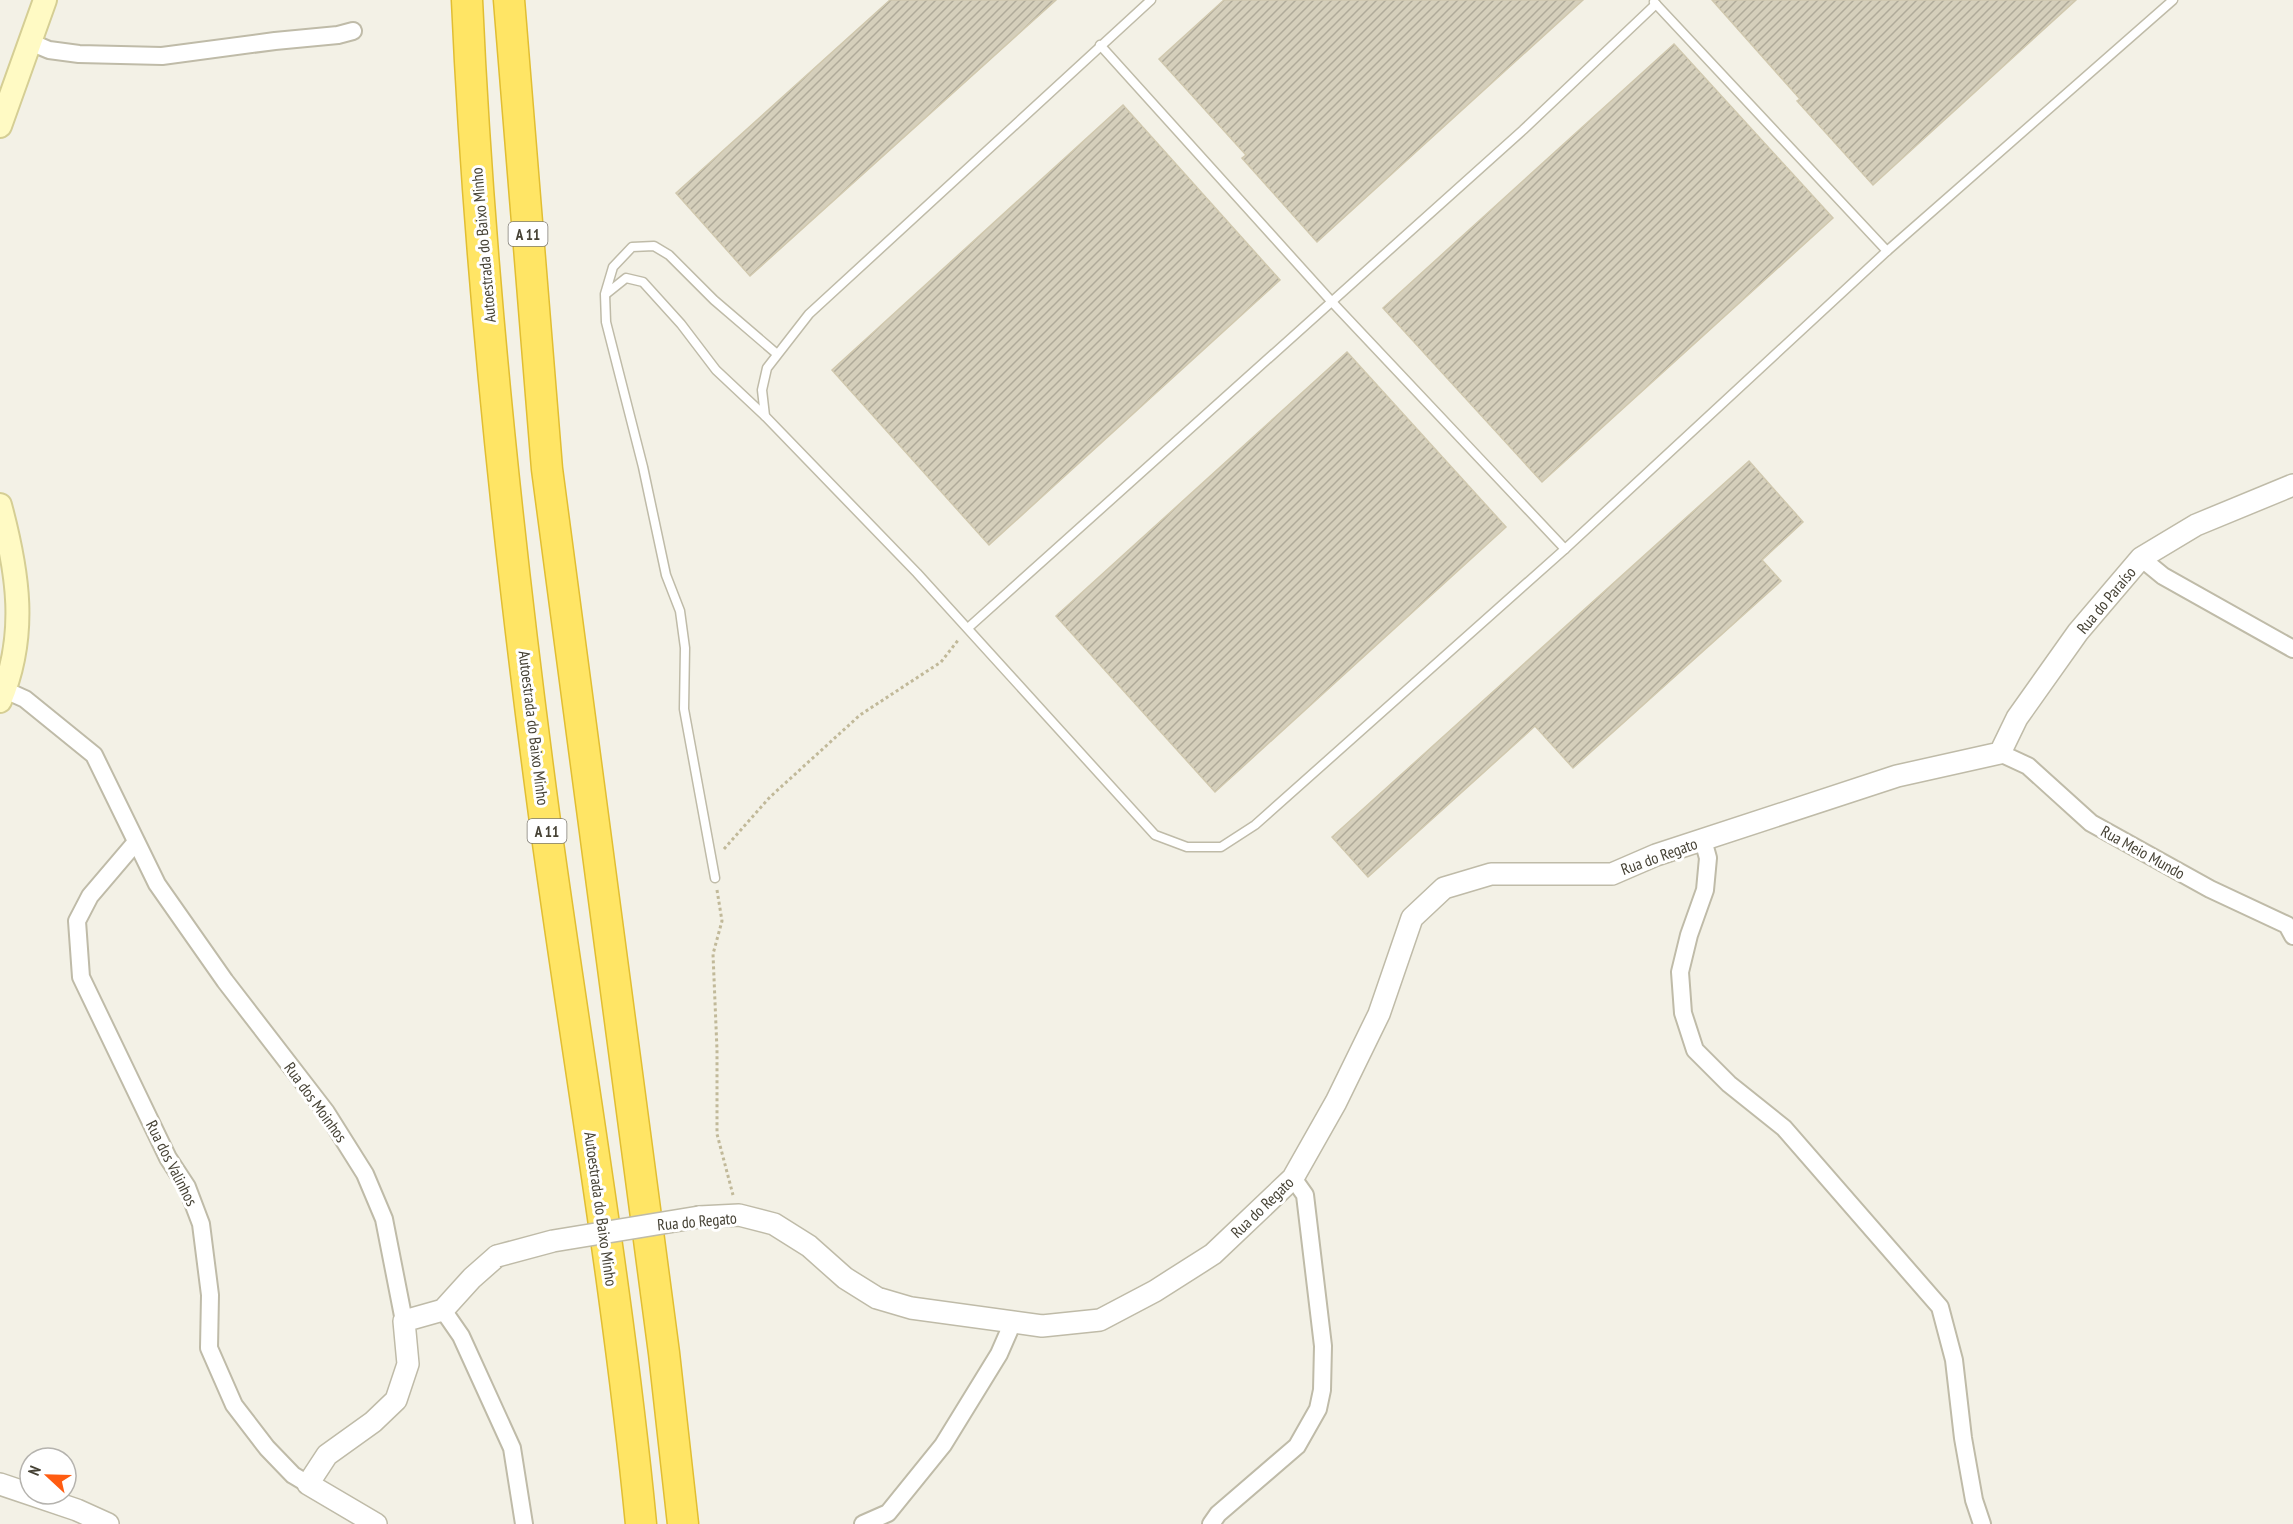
<svg xmlns="http://www.w3.org/2000/svg" width="2293" height="1524" font-family="'PT Sans Narrow',sans-serif">
  <style>
    .building { fill: url(#building-hatch); stroke: #d0c8ae; stroke-width: 1.5 }
    .lines { fill: none; stroke-linecap: round; stroke-linejoin: round }
    .service-casing { stroke: #bfbba8; stroke-width: 11 }
    .minor-casing { stroke: #bfbba8; stroke-width: 20 }
    .tertiary-casing { stroke: #bfbba8; stroke-width: 24 }
    .secondary-casing { stroke: #d5ce94; stroke-width: 26 }
    .motorway-casing { stroke: #e1be32; stroke-width: 33 }
    .path { stroke: #c1b999; stroke-width: 3; stroke-dasharray: 3 3; stroke-linecap: butt }
    .service { stroke: #fff; stroke-width: 8 }
    .minor { stroke: #fff; stroke-width: 16 }
    .tertiary { stroke: #fff; stroke-width: 21 }
    .secondary { stroke: #fffac4; stroke-width: 22 }
    .motorway { stroke: #ffe565; stroke-width: 30 }
    .tertiary-bridge-casing { stroke: #bfbba8; stroke-width: 24; stroke-linecap: butt }
    .tertiary-bridge { stroke: #fff; stroke-width: 21 }
    .labels { text-anchor: middle; dominant-baseline: central; stroke-width: 6; stroke-linejoin: round; paint-order: stroke }
    .shield { fill: #fff; stroke: #7e7b72; stroke-width: 1.5 }
    .shield-label { font-size: 15px; font-weight: bold; fill: #464235 }
    .street-label { font-size: 16px; fill: #464235; stroke: #fff }
  </style>
  <defs>
    <pattern id="building-hatch" width="6" height="6" patternUnits="userSpaceOnUse" patternTransform="scale(1.5)"><rect width="6" height="6" fill="#d5cfbb"/><path d="M-1 1l2-2M0 6l6-6M5 7l2-2" fill="none" stroke="#afaa99"/></pattern>
  </defs>
  <rect width="100%" height="100%" fill="#f3f1e6"/>
  <g class="building">
    <path d="M890,0H1056L750,276L676,193Z"/>
    <path d="M1224,0H1583L1317,242L1242,158L1246,155L1159,59Z"/>
    <path d="M1712,0H2076L1873,185L1797,101L1800,99Z"/>
    <path d="M1674,44L1833,218L1542,482L1383,308Z"/>
    <path d="M1123,105L1280,280L989,545L832,370Z"/>
    <path d="M1347,352L1506,527L1215,792L1056,616Z"/>
    <path d="M1749,461L1803,522L1762,560L1781,581L1573,768L1535,726L1368,877L1332,837Z"/>
  </g>
  <g class="lines">
    <g class="service-casing">
      <g id="service">
        <path d="M1151,0L809,314L767,368L762,390L765,416L917,573L1155,835L1187,847H1221L1255,825L1565,549L1887,251L2173,0"/>
        <path d="M1654,2L1887,251"/>
        <path d="M1100,45L1332,302L1565,549"/>
        <path d="M606,294L626,278L643,282L681,324L716,370L765,416"/>
        <path d="M968,628L1523,130L1656,4"/>
        <path d="M715,878L684,709L685,648L680,611L666,575L643,467L606,322L605,294L613,267L632,247L654,246L669,255L714,300L777,354"/>
      </g>
    </g>
    <g class="minor-casing">
      <g id="minor">
        <path d="M30,42L49,50L79,54L162,56L275,41L338,35L353,31"/>
        <path d="M2141,558L2163,576L2293,649"/>
        <path d="M5,690L25,699L94,755L157,884L225,981L326,1112L365,1174L384,1219L404,1321"/>
        <path d="M2000,753L2028,766L2091,823L2210,889L2287,925L2293,936"/>
        <path d="M1703,840L1708,858L1705,890L1689,935L1680,972L1683,1013L1695,1050L1729,1084L1784,1128L1940,1307L1954,1360L1963,1438L1974,1500L1982,1524"/>
        <path d="M136,842L90,896L77,921L81,977L168,1158L187,1187L201,1224L210,1295L209,1348L234,1405L267,1448L293,1475L308,1484"/>
        <path d="M443,1310L461,1336L512,1448L524,1524"/>
        <path d="M863,1524L888,1513L943,1445L999,1354L1013,1322"/>
        <path d="M1211,1524L1218,1514L1297,1446L1318,1409L1322,1390L1323,1346L1305,1195L1293,1178"/>
      </g>
    </g>
    <g class="tertiary-casing">
      <g id="tertiary">
        <path d="M699,1217L739,1215L774,1224L809,1246L845,1278L877,1298L911,1308L1042,1326L1100,1320L1155,1291L1213,1254L1293,1178L1336,1102L1379,1014L1412,918L1444,888L1491,874H1612L1656,855L1897,776L2000,753L2017,718L2078,632L2141,558L2196,525L2293,485"/>
        <path d="M0,1484L77,1510L108,1524"/>
        <path d="M376,1524L308,1484L327,1455L373,1422L396,1400L408,1364L404,1321L443,1310L472,1278L497,1256"/>
      </g>
    </g>
    <g class="secondary-casing">
      <g id="secondary">
        <path d="M0,126L45,0"/>
        <path d="M0,505C18,572 28,635 0,701"/>
      </g>
    </g>
    <g class="motorway-casing">
      <g id="motorway">
        <path d="M467,0C479,272 508,544 544,814C576,1050 618,1286 641,1524"/>
        <path d="M509,0L547,469L664,1353L683,1524"/>
      </g>
    </g>
    <g class="path">
      <path d="M724,849L770,797L860,715L941,662L959,639"/>
      <path d="M717,890L722,921L713,954L717,1050V1134L733,1195"/>
    </g>
    <use href="#service" class="service"/>
    <use href="#minor" class="minor"/>
    <use href="#tertiary" class="tertiary"/>
    <use href="#secondary" class="secondary"/>
    <use href="#motorway" class="motorway"/>
    <g class="tertiary-bridge-casing">
      <path id="tertiary-bridge" d="M497,1256L553,1241L699,1217"/>
    </g>
    <use href="#tertiary-bridge" class="tertiary-bridge"/>
  </g>
  <g class="labels">
    <g class="shield">
      <rect x="508.5" y="222" width="39" height="24" rx="4.5"/>
      <rect x="527.5" y="819" width="39" height="24" rx="4.5"/>
    </g>
    <g class="shield-label">
      <text x="528" y="234">A 11</text>
      <text x="547" y="831">A 11</text>
    </g>
    <g class="street-label">
      <text transform="translate(483 245) rotate(-95)">Autoestrada do Baixo Minho</text>
      <text transform="translate(2106 600) rotate(-50)">Rua do Paraíso</text>
      <text transform="translate(534 728) rotate(83)">Autoestrada do Baixo Minho</text>
      <text transform="translate(2143 852) rotate(29)">Rua Meio Mundo</text>
      <text transform="translate(1659 856) rotate(-20)">Rua do Regato</text>
      <text transform="translate(316 1102) rotate(54)">Rua dos Moinhos</text>
      <text transform="translate(172 1163) rotate(63)">Rua dos Valinhos</text>
      <text transform="translate(1262 1207) rotate(-44)">Rua do Regato</text>
      <text transform="translate(601 1209) rotate(82)">Autoestrada do Baixo Minho</text>
      <text transform="translate(697 1221) rotate(-5)">Rua do Regato</text>
    </g>
  </g>
  <g transform="translate(48 1476) rotate(292)"><circle r="28" fill="#ffffff" stroke="#b5b3ae" stroke-width="1.5"/>
  <path d="M0-4.5L10 22L0 15L-10 22Z" fill="#ff5c11"/>
  <text y="-9" font-size="16" font-weight="bold" text-anchor="middle" fill="#464235">N</text>
  </g>
</svg>
